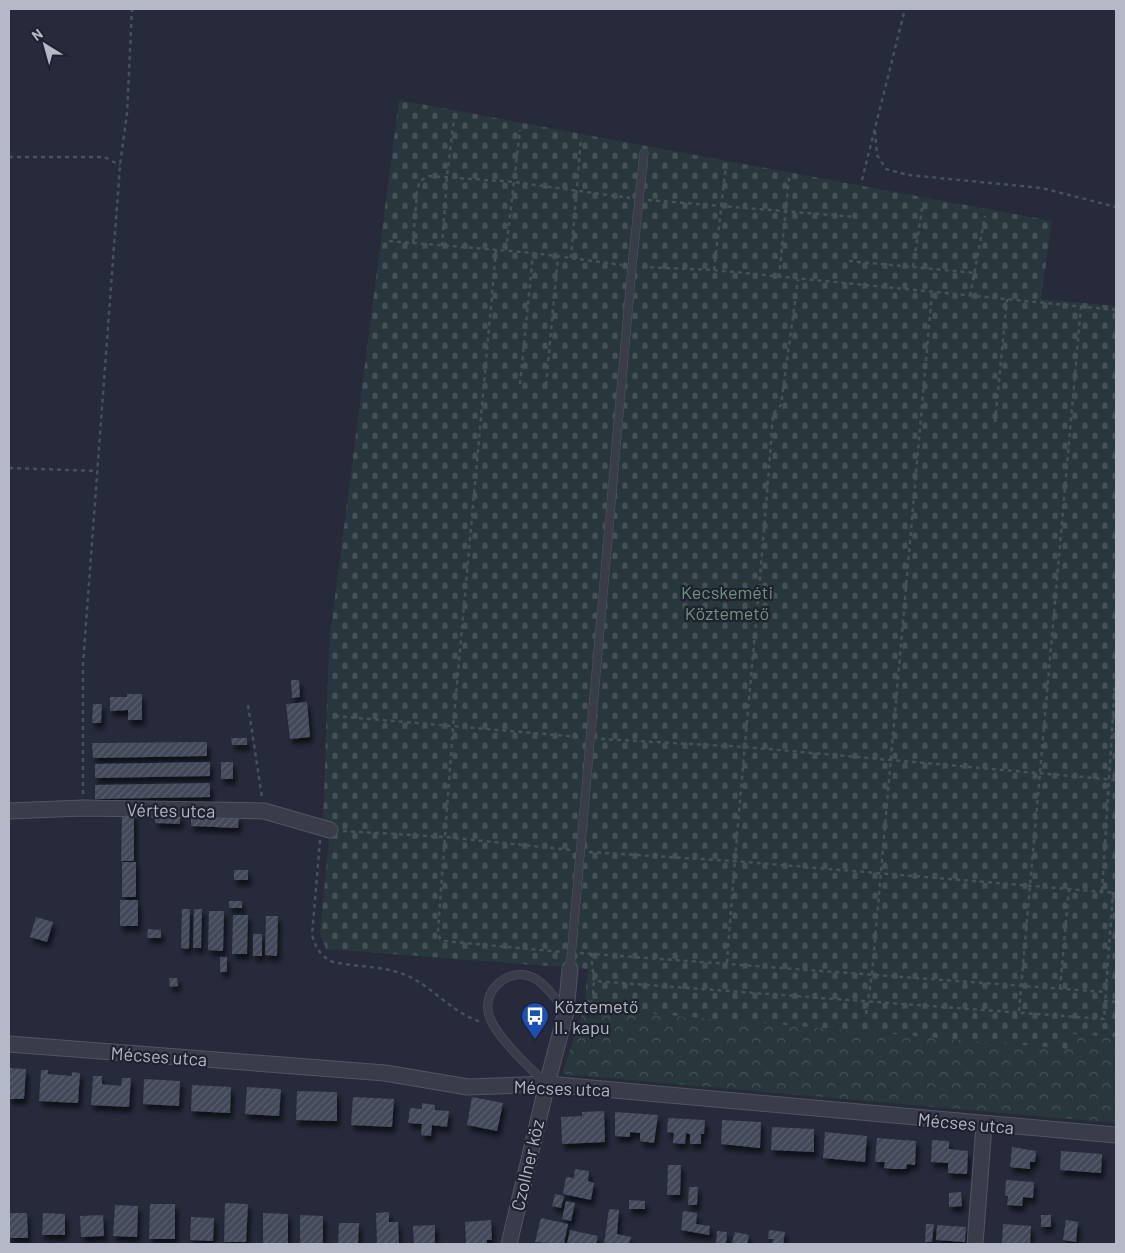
<svg xmlns="http://www.w3.org/2000/svg" width="1125" height="1253" font-family="Barlow,sans-serif">
  <style>
    .forest { fill: url(#forest-crowns) }
    .cemetery { fill: url(#cemetery-stones) }
    .building { fill: url(#building-hatch); filter: url(#shadow) }
    .lines { fill: none; stroke-linecap: round; stroke-linejoin: round }
    .lane-casing { stroke: #515562; stroke-width: 9 }
    .street-casing { stroke: #515562; stroke-width: 17 }
    .path { stroke: #455258; stroke-width: 2.5; stroke-dasharray: 4 4; stroke-linecap: butt }
    .lane { stroke: #393d4a; stroke-width: 8 }
    .street { stroke: #393d4a; stroke-width: 15 }
    .labels { text-anchor: middle; dominant-baseline: central; stroke-width: 4.5; stroke-linejoin: round; paint-order: stroke }
    .park-label { font-size: 18px; fill: #6e947e; stroke: #1e222f }
    .street-label { font-size: 18px; fill: #b5b8c6; stroke: #1e222f }
    .poi-label { font-size: 18px; fill: #b5b8c6; stroke: #1e222f; text-anchor: start }
  </style>
  <defs>
    <pattern id="forest-crowns" width="20" height="18" patternUnits="userSpaceOnUse" patternTransform="scale(1.25)"><rect width="20" height="18" fill="#28373c"/><path d="M2 6a3 3 0 1 1 6 0M12 15a3 3 0 1 1 6 0" fill="none" stroke="#455257"/></pattern>
    <pattern id="cemetery-stones" width="16" height="16" patternUnits="userSpaceOnUse" patternTransform="scale(1.25)"><rect width="16" height="16" fill="#28373c"/><path d="M2 7V4a2 2 0 0 1 4 0v3zM10 15v-3a2 2 0 0 1 4 0v3z" fill="#455257"/></pattern>
    <pattern id="building-hatch" width="6" height="6" patternUnits="userSpaceOnUse" patternTransform="scale(1.25)"><rect width="6" height="6" fill="#424859"/><path d="M-1 1l2-2M0 6l6-6M5 7l2-2" fill="none" stroke="#5b606f"/></pattern>
    <filter id="shadow"><feDropShadow dx="3" dy="5.5" stdDeviation="2.5" flood-color="#0009"/></filter>
  </defs>
  <rect width="100%" height="100%" fill="#262a3a"/>
  <path class="forest" d="M584,1008L1070,1049L1071,1034L1116,1037V1123L562,1074Z"/>
  <path class="cemetery" d="M399,100L1052,221L1041,299L1116,306V1037L1071,1034L1070,1049L584,1008L588,969L326,949L320,933L330,830L323,823L329,644Z"/>
  <g class="building">
    <path d="M291,680H299L300,697L292,698Z"/>
    <path d="M127,694H142V720H128V710L110,711V697H127Z"/>
    <path d="M307,702L310,737L290,739L286,704Z"/>
    <path d="M93,704H102L101,723H92Z"/>
    <path d="M231,738H247V745H232Z"/>
    <path d="M207,742V756L93,758L92,743Z"/>
    <path d="M210,762V776L95,778V764Z"/>
    <rect x="221" y="762" width="12" height="17"/>
    <path d="M210,783V797L95,799V785Z"/>
    <path d="M122,814H134V861H121Z"/>
    <path d="M155,814L180,815V824L155,823Z"/>
    <path d="M191,814L239,816L238,828L191,826Z"/>
    <rect x="122" y="862" width="14" height="35"/>
    <rect x="234" y="870" width="14" height="10"/>
    <rect x="120" y="900" width="18" height="26"/>
    <rect x="229" y="901" width="13" height="7"/>
    <path d="M182,909H190L189,949L181,948Z"/>
    <path d="M194,909H202L201,948H193Z"/>
    <path d="M209,911H224L223,951L208,950Z"/>
    <path d="M233,915H248L247,954H232Z"/>
    <path d="M266,916H278L277,956L265,955Z"/>
    <path d="M36,917L53,922L47,942L30,937Z"/>
    <path d="M148,929L161,930V938H147Z"/>
    <rect x="253" y="934" width="9" height="22"/>
    <rect x="220" y="957" width="7" height="15"/>
    <path d="M169,978H177L178,986L170,987Z"/>
    <path d="M585,1000L594,1001L593,1009L584,1008Z"/>
    <path d="M9,1068L26,1069L24,1099H9Z"/>
    <path d="M41,1070H48V1074L72,1076V1072L80,1073L78,1103L39,1101Z"/>
    <path d="M93,1076H102V1084L111,1085L121,1086L122,1078H131L129,1107L91,1105Z"/>
    <path d="M144,1079L180,1081L179,1106L143,1104Z"/>
    <path d="M192,1085L231,1087L230,1113L191,1111Z"/>
    <path d="M247,1087L281,1089L279,1116L245,1114Z"/>
    <path d="M297,1091L337,1092V1121L296,1120Z"/>
    <path d="M353,1097L394,1099L392,1127L351,1125Z"/>
    <path d="M472,1097L503,1103L497,1131L467,1125Z"/>
    <path d="M422,1103L435,1105V1110L449,1111L447,1127L432,1125L431,1136L421,1135L422,1124L408,1123L410,1108L422,1109Z"/>
    <path d="M604,1111L605,1142L562,1144L561,1117L582,1116V1112Z"/>
    <path d="M615,1112L658,1115L654,1143L640,1141V1133L630,1132V1137L615,1136Z"/>
    <path d="M668,1118L705,1120L704,1134H701V1144H690V1134L686,1133L685,1144L673,1143L674,1133L667,1132Z"/>
    <path d="M722,1120L761,1122L760,1148L721,1144Z"/>
    <path d="M772,1127L814,1129V1152L771,1150Z"/>
    <path d="M825,1132L867,1136L865,1162L823,1158Z"/>
    <path d="M877,1138L916,1141L915,1165L907,1164L906,1169H894L884,1168L885,1162H875Z"/>
    <path d="M932,1140L949,1141V1149L968,1151L967,1174L948,1173V1163L931,1162Z"/>
    <path d="M1012,1147L1036,1151L1035,1162H1030V1169L1010,1167Z"/>
    <path d="M1061,1151L1102,1154L1101,1173L1060,1170Z"/>
    <path d="M668,1165H681L680,1195H667Z"/>
    <path d="M575,1169L589,1171L588,1181L594,1183L591,1200L563,1194L566,1177L574,1178Z"/>
    <path d="M1006,1180L1034,1182L1033,1198L1023,1197L1022,1206L1007,1205L1008,1196H1005Z"/>
    <path d="M689,1187H698L697,1205H688Z"/>
    <path d="M961,1192L962,1206L949,1207V1193Z"/>
    <path d="M555,1194L564,1196L561,1208L552,1206Z"/>
    <path d="M629,1200L645,1201V1209H629Z"/>
    <path d="M566,1201L575,1203L571,1221L562,1219Z"/>
    <path d="M225,1203L248,1204L246,1242H224Z"/>
    <path d="M150,1204H175V1239H149Z"/>
    <path d="M115,1205L138,1206L137,1237L113,1236Z"/>
    <path d="M609,1209L619,1210L617,1234L631,1237L629,1244H604Z"/>
    <path d="M683,1211L697,1213L696,1224L710,1226L709,1235L681,1230Z"/>
    <path d="M389,1212V1222H398L399,1244H377L376,1213Z"/>
    <path d="M9,1213H27L28,1238H9Z"/>
    <path d="M43,1213L65,1214V1235H42Z"/>
    <path d="M263,1213L288,1214V1244H263Z"/>
    <path d="M103,1215L104,1236L81,1237L80,1216Z"/>
    <path d="M300,1215L323,1216V1243H300Z"/>
    <rect x="1041" y="1215" width="10" height="12"/>
    <path d="M191,1217L214,1218L213,1241L190,1240Z"/>
    <path d="M541,1218L568,1224L564,1244L535,1242Z"/>
    <path d="M491,1220L492,1240H487V1244H466L465,1222Z"/>
    <path d="M1066,1220L1078,1222L1076,1242L1063,1240Z"/>
    <path d="M339,1223H359L358,1244L338,1243Z"/>
    <path d="M926,1224H934L932,1242H925Z"/>
    <path d="M1003,1224L1031,1226L1030,1244L1002,1243Z"/>
    <path d="M435,1225V1244H414L413,1226Z"/>
    <path d="M937,1225L966,1227L965,1242L936,1240Z"/>
    <path d="M570,1230L598,1236L596,1244H567Z"/>
    <path d="M769,1230L785,1232L783,1244H772L773,1239H768Z"/>
    <path d="M717,1231L727,1232L726,1244H716Z"/>
    <path d="M735,1232L749,1235L747,1244L732,1243Z"/>
  </g>
  <g class="lines">
    <g class="lane-casing">
      <g id="lane">
        <path d="M570,969L632,266L644,153"/>
        <path d="M545,1082C529,1068 498,1038 490,1018C479,992 509,965 534,978C547,985 557,1001 566,1011"/>
      </g>
    </g>
    <g class="street-casing">
      <g id="street">
        <path d="M9,811L83,808L264,811L330,830"/>
        <path d="M9,1044L385,1073L468,1087L547,1084L1116,1135"/>
        <path d="M509,1244L547,1084L566,1012L570,969"/>
        <path d="M975,1244L984,1125"/>
      </g>
    </g>
    <g class="path">
      <path d="M875,131L877,155L886,169L908,175L1042,188L1116,207"/>
      <path d="M9,157H104L120,165"/>
      <path d="M862,180L905,9"/>
      <path d="M648,200L856,217"/>
      <path d="M389,241L534,253L622,265"/>
      <path d="M413,243L417,191L420,181L429,176L514,182L630,198"/>
      <path d="M442,246L447,176L454,119"/>
      <path d="M496,250L453,728L438,930L440,939L445,941L562,952"/>
      <path d="M506,250L520,130"/>
      <path d="M571,258L581,138"/>
      <path d="M849,261L975,273"/>
      <path d="M642,267L714,270L1116,310"/>
      <path d="M913,267L923,203"/>
      <path d="M714,270L726,165"/>
      <path d="M779,277L789,178"/>
      <path d="M970,296L985,216"/>
      <path d="M520,384L533,254"/>
      <path d="M546,385L558,256"/>
      <path d="M995,422L1007,299"/>
      <path d="M9,468L97,471"/>
      <path d="M248,705L262,797"/>
      <path d="M335,716L580,737"/>
      <path d="M601,739L745,747L1116,780"/>
      <path d="M83,794V664L120,165L127,113L132,9"/>
      <path d="M343,831L445,837L571,850"/>
      <path d="M320,840L312,935C316,948 320,956 333,962C356,967 384,966 406,975C433,987 452,1013 481,1022"/>
      <path d="M589,852L734,861L1116,893"/>
      <path d="M1102,891L1115,683"/>
      <path d="M580,953L1105,992"/>
      <path d="M591,953L594,981L1104,1019L1113,892"/>
      <path d="M727,963C740,780 760,597 773,414L781,405L798,279"/>
      <path d="M1060,988L1069,888"/>
      <path d="M593,994L594,981"/>
      <path d="M1104,1001L1116,1002"/>
      <path d="M1019,1011L1081,306"/>
      <path d="M866,1014L872,974L932,292"/>
    </g>
    <use href="#lane" class="lane"/>
    <use href="#street" class="street"/>
  </g>
  <defs>
    <g id="bus-pin" transform="scale(1.4375)"><path d="M0 17L-7.5 6A9.5 9.5 0 1 1 7.5 6Z" fill="#1a4fb4" stroke="#1e222f"/><path d="M-5-6H5V4H4V6H2V4H-2V6H-4V4H-5ZM-3.5-4V0h7V-4ZM-3.5 1.2v1.5H-2V1.2ZM2 1.2v1.5H3.5V1.2Z" fill="#fff"/></g>
  </defs>
  <g fill-rule="evenodd">
    <use href="#bus-pin" x="535" y="1016"/>
  </g>
  <g class="labels">
    <g class="park-label">
      <text x="727" y="592">Kecskeméti<tspan x="727" dy="21">Köztemető</tspan></text>
    </g>
    <g class="street-label">
      <text transform="translate(171 810) rotate(1)">Vértes utca</text>
      <text transform="translate(159 1056) rotate(4)">Mécses utca</text>
      <text transform="translate(562 1088) rotate(2)">Mécses utca</text>
      <text transform="translate(966 1123) rotate(5)">Mécses utca</text>
      <text transform="translate(527 1165) rotate(-77)">Czollner köz</text>
    </g>
    <g class="poi-label">
      <text x="554" y="1006">Köztemető<tspan x="554" dy="21">II. kapu</tspan></text>
    </g>
  </g>
  <rect width="1125" height="1253" fill="none" stroke="#b5b8c6" stroke-width="20"/>
  <g transform="translate(45 45) rotate(323)" stroke="#1e222f" stroke-width="4" paint-order="stroke">
  <path d="M0-4L9 19L0 12L-9 19Z" fill="#b5b8c6"/>
  <text y="-8" font-size="14" font-weight="bold" text-anchor="middle" fill="#b5b8c6">N</text>
  </g>
</svg>
